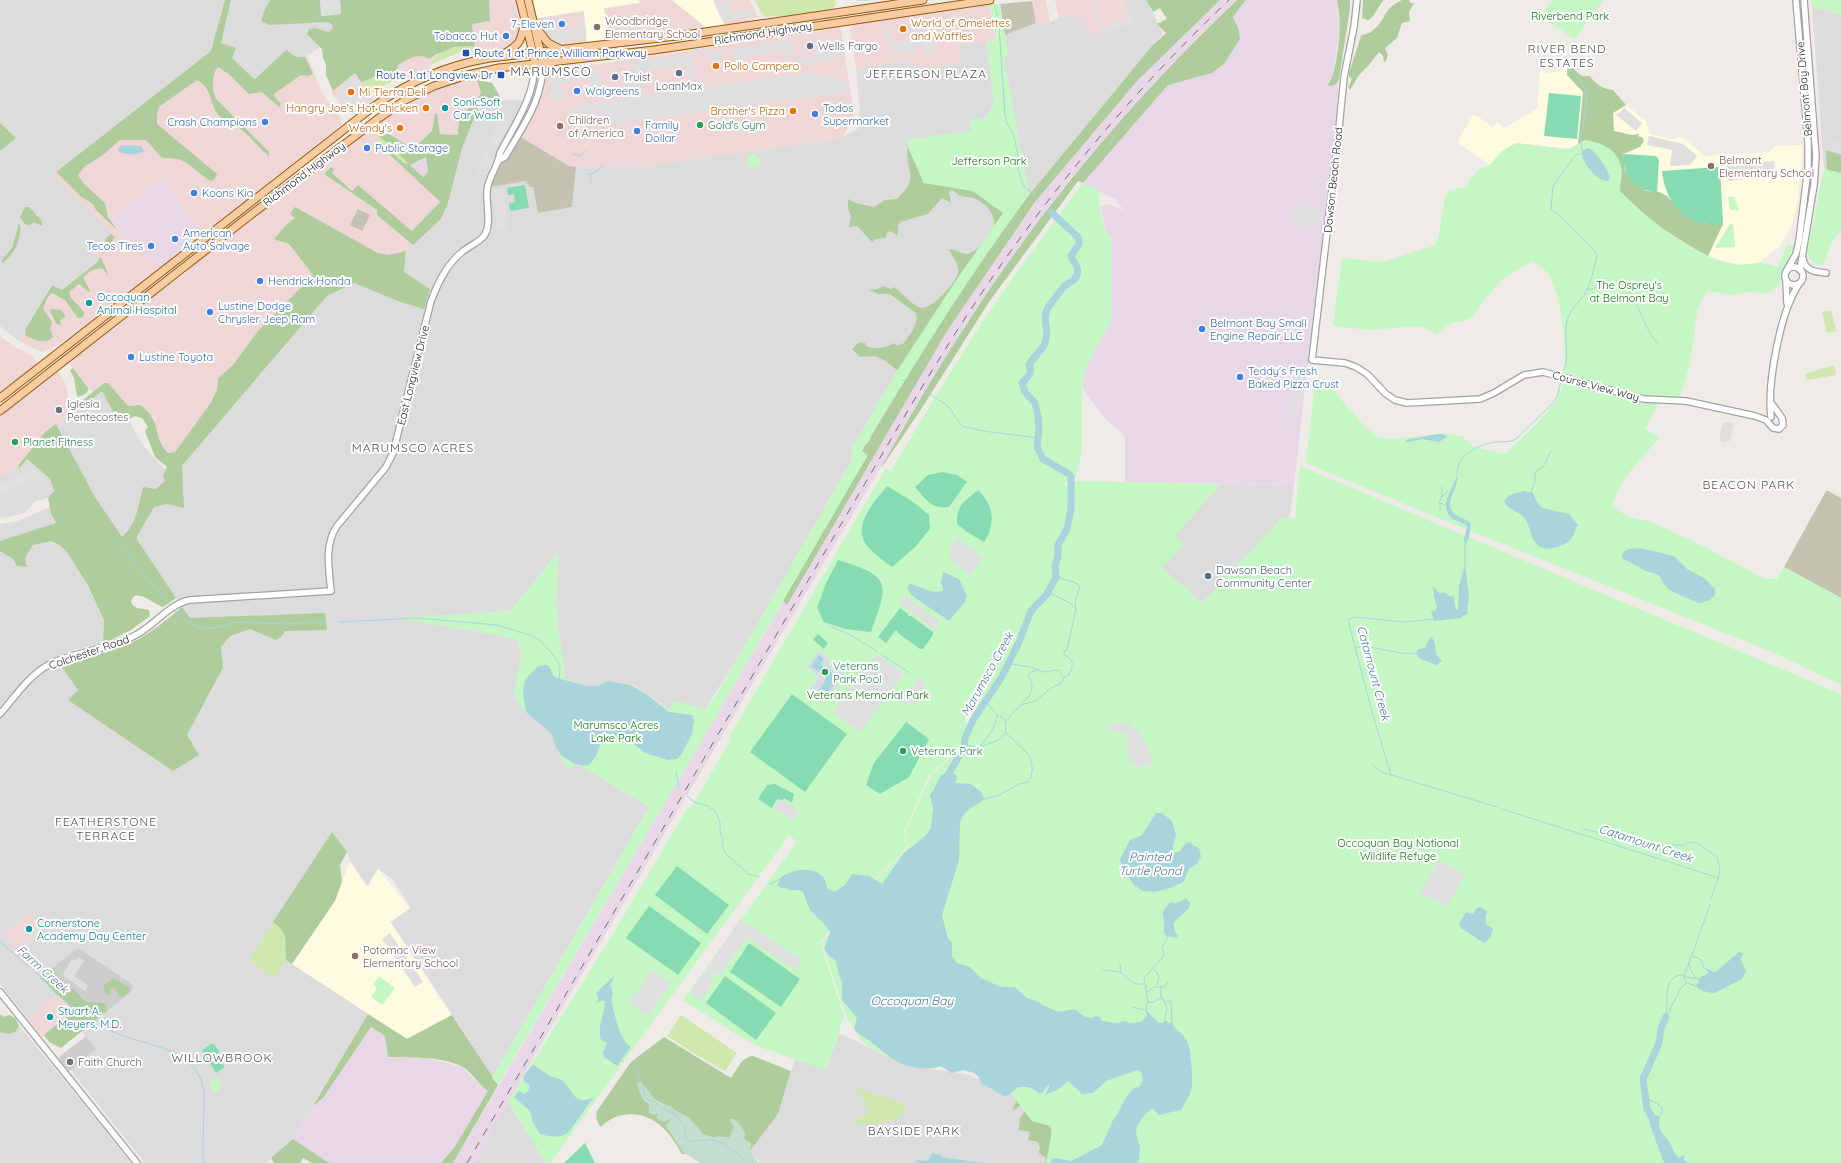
<svg xmlns="http://www.w3.org/2000/svg" width="1841" height="1163" font-family="Quicksand,sans-serif">
  <style>
    .residential { fill: #dddcdc }
    .commercial { fill: #efd6d7 }
    .industrial { fill: #e8d8e7 }
    .education { fill: #fefbe0 }
    .religious { fill: #cdcdcd }
    .construction { fill: #c4c2b1 }
    .grass { fill: #cfe8ae }
    .forest { fill: #afcd9c; fill-rule: evenodd }
    .wetland { fill: #c3ddcf }
    .park { fill: #c5f7c5 }
    .pitch { fill: #87dbb3 }
    .parking { fill: #dfdfdf }
    .plaza { fill: #dadbe5; fill-rule: evenodd }
    .water { fill: #a8d4db }
    .lines { fill: none; stroke-linecap: round; stroke-linejoin: round }
    .stream { stroke: #a8d4db; stroke-width: 1 }
    .river { stroke: #a8d4db; stroke-width: 7 }
    .minor-casing { stroke: #a3a3a3; stroke-width: 8 }
    .major-casing { stroke: #945906; stroke-width: 9 }
    .minor { stroke: #fff; stroke-width: 5.5 }
    .major { stroke: #f8cba2; stroke-width: 7 }
    .rail { stroke: #6d6d6d; stroke-width: 1; stroke-dasharray: 8 8; stroke-linecap: butt }
    .shop-dot { fill: #3f7fe0; stroke: #fff; stroke-width: 1.5 }
    .education-dot { fill: #8d6e63; stroke: #fff; stroke-width: 1.5 }
    .food-dot { fill: #e8710a; stroke: #fff; stroke-width: 1.5 }
    .service-dot { fill: #5c6f8a; stroke: #fff; stroke-width: 1.5 }
    .transit-dot { fill: #1a4fb4; stroke: #fff; stroke-width: 1.5 }
    .culture-dot { fill: #0f9aa8; stroke: #fff; stroke-width: 1.5 }
    .leisure-dot { fill: #2e9e5b; stroke: #fff; stroke-width: 1.5 }
    .worship-dot { fill: #6b7280; stroke: #fff; stroke-width: 1.5 }
    .labels { text-anchor: middle; dominant-baseline: central; stroke-width: 4; stroke-linejoin: round; paint-order: stroke }
    .park-label { font-size: 11px; fill: #107a10; stroke: #fff }
    .education-label { font-size: 11px; fill: #785e54; stroke: #fff; text-anchor: start }
    .food-label { font-size: 11px; fill: #c56008; stroke: #fff; text-anchor: start }
    .shop-label { font-size: 11px; fill: #366cbe; stroke: #fff; text-anchor: start }
    .street-label { font-size: 11px; fill: #1f1f1f; stroke: #fff }
    .service-label { font-size: 11px; fill: #4e5e75; stroke: #fff; text-anchor: start }
    .transit-label { font-size: 11px; fill: #164399; stroke: #fff; text-anchor: start }
    .culture-label { font-size: 11px; fill: #0d838f; stroke: #fff; text-anchor: start }
    .leisure-label { font-size: 11px; fill: #27864d; stroke: #fff; text-anchor: start }
    .worship-label { font-size: 11px; fill: #5b616d; stroke: #fff; text-anchor: start }
    .neighbourhood-label { font-size: 12px; letter-spacing: 1px; fill: #525252; stroke: #fff }
    .water-label { font-size: 12px; font-style: italic; fill: #49799c; stroke: #fff }
    .quarter-label { font-size: 13px; letter-spacing: 1px; fill: #525252; stroke: #fff }
  </style>
  <rect width="100%" height="100%" fill="#efebe6"/>
  <g class="residential">
    <path d="M0,0H278L413,17L347,30L256,88L213,46L211,51L53,174L114,235H110L105,238L97,248L99,261L62,290L51,285L19,341L0,326Z"/>
    <path d="M1122,0H1146L1163,33L1029,195L1004,60L1008,55L1005,35L1036,23L1041,26L1059,18L1070,16L1133,22Z"/>
    <path d="M1812,7L1841,14V173L1824,169Z"/>
    <path d="M987,41L994,105H992L986,118L970,121L971,131L908,140L1004,213L957,279L852,448L851,462L739,656L705,709L674,701L670,710L633,685L604,682L589,688L565,679L556,609L557,554L511,611L401,618L517,639L522,655L514,694L551,732L581,766L649,807L492,1078L470,1041L391,922L411,908L393,880L378,868L368,886L351,862L347,852L276,975L286,960L368,1014L293,1139L266,1163H145L70,1069L96,1049L81,1031L131,992L132,985L130,983L40,979L57,995L28,1019L0,984V524L18,521L50,507L51,514L104,620L103,644L73,650L56,657L78,690L68,700L187,735L223,668L130,530L122,538L95,497L56,424L81,408L102,391L113,412L129,420L139,439L152,456L173,477L327,296L354,283L400,302L406,251L441,219L448,203L462,148L463,124L481,101L523,100L529,104L490,167L484,188L525,181L533,187L539,213L572,207L576,167L644,166L838,139L859,128L857,126L860,113L856,69L901,61L909,62L925,68L961,63L958,46Z"/>
    <path d="M27,459L50,479L54,492L48,498L36,501L26,512L14,516L0,518V478L18,466L21,468Z"/>
    <path d="M1221,484L1294,485L1289,519L1282,518L1202,603L1162,568L1174,536Z"/>
    <path d="M10,1015L88,1109L131,1163H0V1016Z"/>
    <path d="M839,1033L907,1066L966,1074L1010,1092L1032,1121L1050,1126L1048,1163H985L940,1157L928,1161L917,1160L916,1163H760L750,1151L778,1114L795,1059L826,1069Z"/>
    <path d="M508,1102L546,1163H473Z"/>
  </g>
  <g class="commercial">
    <path d="M482,0H516L521,30L518,41L505,49L476,54L472,23L490,21Z"/>
    <path d="M639,0H672L703,25L704,28L611,41L604,8L639,3Z"/>
    <path d="M713,0H750L758,17L750,19L748,23L725,26Z"/>
    <path d="M1037,0H1046L1050,22L1041,26L1036,23L1032,1Z"/>
    <path d="M1055,0H1122L1133,23L1091,36L1083,19L1070,16L1059,18Z"/>
    <path d="M990,5L996,40L959,46L961,63L925,68L909,62L901,61L856,69L850,30L854,24Z"/>
    <path d="M584,11L587,43L562,47L543,36L537,18Z"/>
    <path d="M827,26H837L841,29L854,114V118L843,136L838,139L644,166L576,167L569,166L519,136L545,90L547,69L550,66L559,70L826,30Z"/>
    <path d="M449,27L430,65V68L404,80L364,29Z"/>
    <path d="M213,46L256,88L307,55L322,93L341,118V125L203,234L161,180L110,220L161,268L90,323L50,350L41,352L19,341L52,285L62,290L99,261L97,244L110,235L113,234L53,174L211,51Z"/>
    <path d="M355,73L374,99L354,114L350,115L331,93Z"/>
    <path d="M476,76L481,92L477,100L459,118L458,135L440,134L432,131L415,147H411L389,134L377,138L389,150L388,152L440,203L412,231L358,185L353,191L332,173L324,174L377,210V215L413,245L406,251L389,255L378,253L295,208V218L287,224L289,244L313,275L258,331L233,365L218,378L217,390L210,404L175,452L168,453L162,447L153,417L140,405L128,406L108,383H103L93,392L68,362L138,310L155,294L186,273L196,262L407,101L445,85Z"/>
    <path d="M0,336L16,348L31,355L39,365L0,394Z"/>
    <path d="M56,372L59,373L65,383L72,414L44,433L18,466L0,478V412Z"/>
    <path d="M28,914L47,927L17,951L3,933Z"/>
    <path d="M57,995L74,1010L42,1037L28,1019Z"/>
  </g>
  <g class="industrial">
    <path d="M1218,0H1237L1204,31L1088,159L1036,225L970,318L794,613L543,1041L474,1163H453L945,327L1017,225L1095,129L1147,69Z"/>
    <path d="M1246,0H1337V4L1339,31L1333,77L1328,83L1332,86L1338,81L1337,108L1294,485L1125,482V438L1117,428L1106,420L1082,388L1085,369L1112,318L1107,234L1100,206L1107,204L1124,210L1117,203L1118,201L1083,183L1168,85L1212,73L1224,64L1240,39L1239,30L1233,17Z"/>
    <path d="M427,157L428,172L423,177L410,165Z"/>
    <path d="M161,180L203,234L161,268L110,220Z"/>
    <path d="M371,1027L385,1036L388,1057L431,1059L462,1067L483,1088L488,1091L454,1148L441,1163H329L293,1139L313,1106L323,1098Z"/>
  </g>
  <g class="education">
    <path d="M533,0H639L640,3L604,8L611,41L587,43L584,11L537,18Z"/>
    <path d="M672,0H713L725,26L704,28L703,25Z"/>
    <path d="M1561,67L1568,68L1590,88L1612,90L1626,105L1646,121L1650,134L1676,140L1677,136L1685,139L1705,156L1769,152L1775,146L1803,145L1797,207L1792,224L1780,246L1758,263L1741,265L1718,260L1697,250L1677,238L1585,140L1569,149L1516,143L1502,151L1490,165L1457,142L1473,115L1477,116L1493,127L1497,122L1504,128L1537,109L1540,70L1548,73L1560,71Z"/>
    <path d="M350,861L367,887L378,869L410,908L390,922L451,1015L407,1039L292,964L335,901Z"/>
  </g>
  <g class="religious">
    <path d="M78,948L130,983L133,986L131,992L90,1024L40,978Z"/>
    <path d="M86,1036L96,1049L69,1071L59,1059L60,1056Z"/>
  </g>
  <g class="construction">
    <path d="M1032,1L1036,23L1005,35L1000,4Z"/>
    <path d="M519,136L569,166L576,167L572,207L538,213L533,187H530L525,181L491,187L495,174Z"/>
    <path d="M358,209L370,215L362,231L350,225Z"/>
    <path d="M1826,491H1828L1841,498V598L1784,567Z"/>
  </g>
  <g class="grass">
    <path d="M755,0H835C836,4 835,7 831,9L804,14L766,17L762,14Z"/>
    <path d="M475,46L476,50L462,51L430,65C440,46 455,47 475,46Z"/>
    <path d="M383,71L389,73L396,79L370,94L361,82L371,79Z"/>
    <path d="M379,136L410,165C397,161 386,147 376,138Z"/>
    <path d="M1831,310L1836,331L1827,333L1822,312Z"/>
    <path d="M1834,365L1836,375L1807,380L1805,374Z"/>
    <path d="M273,922L284,932L286,938V960L276,975L271,976L249,960Z"/>
    <path d="M681,1015L737,1053L725,1071L695,1054L667,1036Z"/>
    <path d="M858,1088L905,1104C906,1112 900,1119 893,1121L856,1125L858,1118L866,1113L867,1109L862,1095L856,1092Z"/>
  </g>
  <g class="forest">
    <path d="M225,0H231L221,43L236,48L232,58L254,79H255L286,50L296,57H305L313,74L308,76L301,75L274,94V96L281,104L279,107L262,92L249,94L230,75L218,67C211,74 212,91 216,99L269,152V156C259,149 252,138 242,130C236,125 227,124 221,118C209,107 214,89 197,80L160,106L157,113V124L217,174L214,180L211,181C190,169 191,157 162,158L146,140H120L103,155L84,167L78,175L84,184L105,203L108,217L116,228H115L96,210L93,204L80,196L56,172L211,51Z"/>
    <path d="M270,0H320L322,16L341,14L340,0H489L490,21L472,24L475,46L454,47L435,55L429,59C417,52 409,59 398,65L397,71L401,77L396,79L389,73L383,71L370,79L361,82L355,73L333,91L326,75V65L323,58L322,49L307,34L309,29L315,28L329,32L333,28V25L328,22L269,25L261,21L265,9Z"/>
    <path d="M1146,0H1220L1137,81L1035,202L947,331L787,605L783,600L863,447L869,441L875,422L905,376L884,360L875,356L860,357L852,349L859,342L865,343L866,346C874,350 887,348 894,343L897,346L904,343L913,330L917,319L916,313L890,294H879L869,290L878,289L883,286L891,289L894,287C901,292 914,307 922,308C932,309 958,281 958,272C959,262 952,257 949,249C956,249 961,254 967,254C972,253 976,249 980,246C994,237 1000,221 987,207C977,198 974,198 962,196C959,196 955,192 952,190L949,192L951,203L942,198L928,214L900,222L898,226V236L890,231L887,233L886,238L875,239L872,242L857,226L849,227L851,216L848,209V199L856,203L874,207L885,200L897,199C901,194 906,190 909,184C913,174 905,160 908,147L924,183L973,191L1011,219L1029,195L1152,46L1166,33L1157,24L1167,19L1160,8L1153,12Z"/>
    <path d="M1237,0H1246L1233,17L1239,30L1240,39L1224,64L1212,73L1168,85L1083,183L1078,181L989,302L918,414L882,467L883,464C911,415 939,366 970,319C1045,203 1137,95 1237,0Z"/>
    <path d="M1337,0H1350V8L1339,79C1337,84 1333,87 1328,85C1329,81 1332,79 1333,75C1339,52 1342,23 1337,0Z"/>
    <path d="M1363,0H1384C1378,6 1375,17 1368,20L1362,18Z"/>
    <path d="M1402,0H1409L1411,3H1414L1409,12L1410,21L1402,23L1397,38L1385,48L1388,55L1386,61L1384,62L1383,56L1379,52L1368,66L1359,75L1350,90L1348,87L1352,79L1349,76V73L1361,36C1364,34 1369,34 1372,31C1386,21 1382,9 1402,0Z"/>
    <path d="M1568,62C1576,70 1578,78 1590,76C1595,84 1603,89 1613,90L1626,105L1613,113L1614,131L1632,135L1639,134L1638,136L1643,138L1644,141L1640,147L1623,154L1625,171L1646,191L1659,192L1667,196L1680,210L1687,216L1705,224H1723L1708,256C1683,243 1636,213 1619,191C1607,175 1596,157 1585,140L1578,144L1583,92L1567,75Z"/>
    <path d="M477,80L492,83L502,100L481,101L462,148L448,203L441,219L413,245L377,215V210L324,174L331,167L334,169L332,173L352,191L358,185L412,231L440,202L387,152L389,150L404,163L409,164L379,136L389,134L410,147H415L432,131L435,113L437,114L440,134L458,135L459,118L477,100L481,92ZM426,157L428,172L423,177L410,165Z"/>
    <path d="M0,123L16,138L0,151Z"/>
    <path d="M1826,150L1841,155V173L1827,170Z"/>
    <path d="M25,207H29C34,211 37,217 42,221V226L34,222L29,226L25,224L20,217Z"/>
    <path d="M295,207L378,253L389,255L406,251L404,272L430,289L424,309L400,302L354,283L327,296L182,466L184,508L167,504L154,507L136,538L176,598L163,607C154,604 143,593 134,596L131,601C133,610 142,608 149,610L150,616L131,630L103,644L104,620L87,584L67,552L60,545L51,541L33,545L25,558L27,567L17,566L13,559L0,551V541L56,523L51,514L48,498L54,491L50,479L27,459L20,468L18,466L44,433L56,424L95,497L122,537C137,524 138,506 143,487L156,489L165,481L163,475L167,467L155,457L145,431L148,427L142,418L134,416L129,420L113,412L102,391L81,408L78,404L104,383H108L128,406L140,405C163,421 152,437 168,453L175,452L210,404L217,390L218,378L233,365L258,331L313,275L289,244L274,239L287,224L295,218L290,214Z"/>
    <path d="M19,223C24,235 13,257 2,263V260L12,248Z"/>
    <path d="M111,234L115,237L102,255L106,238Z"/>
    <path d="M99,258H101L109,276L103,269C96,267 87,273 83,278L90,290L89,292L79,284L69,292L71,298L84,312V315L82,318H78L65,300L52,293L47,298L43,309L52,322L50,329L53,337C46,345 35,340 26,336L25,330L52,285L62,290L99,261Z"/>
    <path d="M51,309L61,310L66,316L60,320L61,326L56,323L50,311Z"/>
    <path d="M73,368L89,389C87,394 82,396 77,397L74,378L70,370Z"/>
    <path d="M182,607L190,618L325,613L327,630L285,631L282,636L276,640L250,629L230,636L221,647L223,668L187,735L199,755L173,771L68,700L78,690L59,663C85,657 114,652 137,640C153,631 168,619 182,607Z"/>
    <path d="M332,832L347,852L340,865L342,881L335,901L292,964L286,960C284,942 291,935 273,922Z"/>
    <path d="M53,968L57,974L54,981L55,985L73,989L86,1002L102,1003L106,1005L107,1011L61,1048L49,1042L44,1035L74,1010L40,978Z"/>
    <path d="M114,978L130,988L129,992L123,997L119,996L114,987L112,988L108,996L104,991V985Z"/>
    <path d="M0,1014L4,1017L10,1015L16,1019L19,1026L15,1032L9,1034L0,1032Z"/>
    <path d="M368,1014L407,1039L452,1015L498,1085L453,1163H441L454,1148L488,1091C478,1085 472,1071 461,1066C439,1056 411,1058 388,1057L385,1036L371,1027L323,1098L313,1106Z"/>
    <path d="M664,1037L731,1078C738,1069 741,1057 753,1056L791,1071L778,1114L750,1151V1143L744,1139C744,1130 740,1123 732,1119L731,1121L735,1127L729,1138L723,1137L715,1138L704,1135L689,1118L654,1099L645,1087H638L644,1100L649,1104V1111L657,1113L665,1121L674,1117L666,1126L686,1154H682C676,1145 671,1134 662,1127C645,1111 618,1109 601,1127C597,1123 595,1116 597,1111L631,1062Z"/>
    <path d="M1020,1092L1053,1106L1050,1163H1045L1046,1158L1039,1153L1040,1147L1038,1142L1028,1140L1030,1132L1019,1130L1020,1118L1027,1108L1021,1105L1012,1111Z"/>
    <path d="M293,1139L329,1163H312L303,1158L300,1163H274L271,1158Z"/>
  </g>
  <path class="wetland" d="M637,1082L642,1083L654,1099L662,1104L671,1106L674,1110L689,1118L704,1135L715,1138L717,1136L729,1138L734,1127L729,1119H732L739,1123L745,1133L744,1139L751,1145L750,1151L758,1163H700L683,1152L666,1126L673,1117L663,1122L657,1118V1113L654,1115L649,1113V1104L641,1096Z"/>
  <g class="park">
    <path d="M1553,0H1604L1574,39L1554,25L1539,17Z"/>
    <path d="M1811,0H1841V14L1812,7Z"/>
    <path d="M1000,4L1008,55L1004,60L1029,195C968,277 915,363 862,451L868,455L711,725L498,1085L492,1078L649,807L581,766L565,767L551,732L522,708L514,694L522,655L517,639L398,618L511,611L558,553L556,609L565,679L589,688L604,682L633,685L670,710L674,701L705,709L716,695L851,462L852,448L895,374L957,279L1003,213L973,191L924,183L908,147L907,140L971,131L970,121L986,118L992,105L994,104L987,41L996,40L990,5Z"/>
    <path d="M1585,140C1600,142 1617,149 1621,166C1623,173 1620,184 1620,191C1647,218 1691,255 1729,263C1739,266 1747,264 1757,263C1763,262 1772,265 1778,267L1787,245L1808,247L1824,169L1841,173V232C1829,241 1829,251 1824,264L1821,266C1814,264 1810,261 1808,254L1792,251L1782,272L1780,284L1772,291L1767,293L1746,292L1730,295L1708,291L1705,293L1697,312L1690,364L1681,394L1671,405L1658,404L1645,429L1660,437C1643,457 1618,480 1613,505L1626,516L1651,522L1691,540L1765,579H1777L1784,567L1841,598V685L1770,651L1436,517L1306,463L1315,382L1321,380L1329,385L1364,426L1378,437L1393,439L1445,433L1463,437L1474,447L1505,454C1520,440 1550,413 1559,395C1571,373 1563,297 1549,275C1546,270 1538,265 1533,261L1506,276L1487,296L1473,316L1462,322H1452L1436,334L1420,326L1371,330L1333,326L1342,258L1383,262L1436,245C1443,227 1440,208 1448,191L1466,187L1470,179L1480,169L1490,165L1502,151L1516,143L1569,149Z"/>
    <path d="M753,154L761,160L759,167L749,168L748,155Z"/>
    <path d="M1083,183L1099,191L1100,212L1107,234L1112,236V318L1085,369L1082,388V450L1076,477L1066,481L1059,491L1063,486L1074,481L1221,484L1175,535L1184,545L1162,568L1202,603L1282,518L1295,519L1300,466L1841,694V1163H1046L1052,1132L1050,1126L1032,1121L1010,1092L975,1073L899,1061L870,1048L860,1039L846,1016L822,943L877,879L909,847L905,833L931,775L961,748L968,738L970,719L999,664L965,716L967,738L962,746L929,775L904,832L908,847L876,878L820,942L844,1016L826,1070L758,1046L739,1036L683,1000L797,842L789,835L550,1163H546L508,1102L613,934L688,807L691,808L731,739L729,737L886,468L891,471C921,420 951,370 983,321C1015,274 1049,228 1083,183Z"/>
    <path d="M1728,197H1734L1739,210H1730Z"/>
    <path d="M1730,224H1733L1735,247L1716,248V246Z"/>
    <path d="M379,976L395,988L382,1005L371,997L377,988L373,984Z"/>
    <path d="M220,1078L219,1091L211,1092L210,1080Z"/>
  </g>
  <g class="pitch">
    <path d="M1549,93L1581,96L1577,139L1544,136Z"/>
    <path d="M1623,154L1656,156L1659,160L1657,193C1633,188 1624,179 1623,154Z"/>
    <path d="M1718,167L1720,169L1723,224C1688,229 1665,204 1662,171Z"/>
    <path d="M525,185L529,208L510,211L509,203L515,202L514,194L508,195L507,188Z"/>
    <path d="M943,472L957,475L967,482L949,507C930,509 927,500 915,487L928,475Z"/>
    <path d="M887,486L912,501L929,515L930,529L915,547L892,567C884,561 875,555 868,547C850,527 875,501 887,486Z"/>
    <path d="M978,490C994,505 996,524 984,542L967,532L957,524C956,505 964,502 978,490Z"/>
    <path d="M838,560C892,576 889,583 871,632L845,629L824,622L817,608L826,583Z"/>
    <path d="M900,608L908,614V616H911L933,632V635L923,649H920L898,633L897,630L895,631L886,643L878,637Z"/>
    <path d="M818,634L828,643L824,649L813,640Z"/>
    <path d="M792,694L847,734L805,792L750,752Z"/>
    <path d="M906,722L929,739L909,777L880,794L866,785L874,763Z"/>
    <path d="M775,784L794,794L792,803L784,798L783,800L777,799L772,808L758,799L767,785Z"/>
    <path d="M677,866L729,905L707,934L655,895Z"/>
    <path d="M649,906L701,943L678,975L626,938Z"/>
    <path d="M749,943L800,979L781,1007L730,972Z"/>
    <path d="M725,976L776,1013L756,1040L706,1003Z"/>
    <path d="M213,1043L220,1052L217,1054L224,1066V1068L216,1073L202,1050Z"/>
    <path d="M585,1143L595,1163H564Z"/>
  </g>
  <g class="parking">
    <path d="M320,0H340L341,14L321,16Z"/>
    <path d="M729,0L731,13L752,10L754,17L723,22L714,3Z"/>
    <path d="M1090,0H1093L1102,27L1108,25L1109,21L1116,18L1115,22L1126,19L1124,13L1127,12L1131,23L1101,33Z"/>
    <path d="M584,14L586,37L574,38L572,28L580,27L578,15Z"/>
    <path d="M555,18L556,30L569,28L572,42L555,43L546,36L541,19Z"/>
    <path d="M944,19L946,26L929,30V32L932,31L934,48L931,49L932,54L925,55L921,27L925,26L924,22Z"/>
    <path d="M919,23L922,47L916,48V51L894,54V50L890,51L886,27L890,26L892,42H897V45L900,44V42L912,40L910,24Z"/>
    <path d="M637,27L640,33L623,35L619,29Z"/>
    <path d="M820,37H825L826,45L840,43L842,59L798,65L797,56H799V58L814,56V51L821,50Z"/>
    <path d="M792,40L794,56L786,57L788,65H785L783,51L742,57L743,70L737,71V73L733,74L732,68L734,67L732,48Z"/>
    <path d="M728,49V52L721,53L722,60L711,62L710,54L695,56V54Z"/>
    <path d="M692,54L696,79L689,80L686,65L643,71L645,85L637,86L633,62Z"/>
    <path d="M592,67L593,70L599,69L601,89L596,90L589,83L588,79L561,83L563,99L550,98V79H554L556,72Z"/>
    <path d="M622,71H625V73L632,72L635,87L624,89Z"/>
    <path d="M814,72V75L825,74V78L836,76L837,81L846,80L847,92L601,125V123L587,125L586,122L578,118L575,113L571,114L570,106L613,101V99Z"/>
    <path d="M355,76L370,94L352,109L350,107L348,109L338,98L339,89Z"/>
    <path d="M1624,108L1642,123L1636,131L1616,115L1618,112L1620,113Z"/>
    <path d="M502,116L511,120L499,147L492,144L486,156L492,160L484,176L475,172Z"/>
    <path d="M1649,136L1683,144L1697,156L1690,165L1670,166L1672,150L1647,145Z"/>
    <path d="M1834,140L1841,143V154L1828,149L1829,145L1832,146Z"/>
    <path d="M1774,161L1775,172L1747,175V179L1728,181L1727,165Z"/>
    <path d="M494,188H499L503,191L507,230L496,228Z"/>
    <path d="M1304,203L1311,208L1321,209L1320,220L1323,221V225L1305,230L1288,218L1294,209L1297,212Z"/>
    <path d="M1291,370H1304L1298,412H1293V424H1290Z"/>
    <path d="M1723,422L1734,423L1730,441H1727L1726,443L1719,441Z"/>
    <path d="M37,468L41,477L36,480L34,477L0,495V486Z"/>
    <path d="M958,538L983,558L970,575L950,559V548Z"/>
    <path d="M905,595L940,622L934,630L899,603Z"/>
    <path d="M877,654L904,674L860,732L833,712Z"/>
    <path d="M918,676L925,682L923,685L926,688L913,706L909,704L907,706L900,701L917,681Z"/>
    <path d="M1108,722L1112,726L1113,723H1121L1122,726L1123,722L1132,724L1131,727L1138,731L1145,741L1154,765L1145,767L1140,765L1138,768L1130,762L1127,758L1130,756L1127,746L1128,736L1126,733H1120L1119,730L1112,732L1106,723Z"/>
    <path d="M782,800L800,810L794,821L774,809L778,802Z"/>
    <path d="M1439,860L1465,875L1446,907L1420,893Z"/>
    <path d="M740,919L802,960L795,970L747,938L720,975L716,972L710,980L713,983L701,1001L690,993Z"/>
    <path d="M39,922L47,927L33,938L29,935Z"/>
    <path d="M390,933L423,982L415,987L382,939Z"/>
    <path d="M78,957L84,961L74,976L88,985L85,991L65,977L63,973L72,959L75,961Z"/>
    <path d="M652,970L671,984L648,1016L629,1002Z"/>
  </g>
  <path class="plaza" d="M819,651L829,658L828,664L835,670L837,668L845,674L826,700L810,689L819,676L807,667ZM824,659L820,664L839,678L811,666Z"/>
  <g class="water">
    <path d="M130,145L141,146L144,151C139,156 125,155 118,151L120,146Z"/>
    <path d="M1588,148C1598,152 1606,168 1610,177L1609,181C1596,182 1581,162 1582,151Z"/>
    <path d="M1437,434L1445,435L1447,437L1439,442L1422,439L1410,442H1405L1406,440Z"/>
    <path d="M1457,475C1460,487 1444,500 1453,512C1457,518 1467,518 1471,524L1469,538L1465,545L1464,539L1467,527C1463,522 1458,522 1453,519C1437,506 1453,489 1457,475Z"/>
    <path d="M1524,491L1533,493L1537,502L1542,508L1569,514L1578,525C1575,529 1575,534 1571,539C1564,547 1543,554 1535,542C1530,535 1530,526 1525,519C1519,511 1508,510 1504,501L1509,495Z"/>
    <path d="M1639,548L1674,556L1687,569L1704,578L1715,589V595L1710,600L1700,603C1697,603 1670,591 1668,589C1664,585 1662,580 1659,575L1646,571L1622,558C1622,548 1631,549 1639,548Z"/>
    <path d="M1465,565L1469,596L1467,614L1460,618L1434,621L1431,611H1435L1437,607L1434,596L1433,586L1439,593H1445L1452,597L1453,594L1456,609L1458,610L1459,586Z"/>
    <path d="M943,572L959,579L967,596L965,602L949,621L911,595L907,587L910,584C922,586 929,594 943,591V587L941,583Z"/>
    <path d="M1431,636L1435,643L1436,654L1442,661L1436,665L1419,658L1416,653L1418,649L1425,648Z"/>
    <path d="M819,655L824,659L820,664L839,678L825,696L818,691L827,678L811,666Z"/>
    <path d="M546,665L549,666L553,675L557,678L587,686H597L608,681L630,685L646,694L669,712L692,715L694,721L692,734L681,755L677,759L668,760L645,753L629,740L615,736L600,745L596,756L589,765L584,766L575,764L562,756L556,748L552,734L527,713L525,708L523,693L525,680L538,666Z"/>
    <path d="M949,772L956,775L957,779L955,783L971,784L981,792L985,799L969,809L963,816L960,822L959,860L942,915L948,939L952,942V956L957,963L970,967L981,978L1001,987H1015L1027,998L1039,1002L1042,1005L1058,1012L1075,1009C1082,1015 1087,1021 1096,1016L1100,1017L1102,1021L1118,1023L1125,1021L1131,1023L1142,1022L1147,1015L1146,1012H1148L1159,1023H1163L1165,1020L1169,1023L1172,1022C1174,1030 1183,1033 1187,1041C1191,1049 1194,1082 1191,1091C1189,1097 1184,1104 1181,1110L1158,1115L1153,1108L1145,1114L1137,1126L1136,1132L1138,1142L1140,1145L1139,1160L1137,1163H1050L1052,1159L1057,1158L1071,1161L1102,1145L1113,1120L1117,1115L1126,1097L1134,1088L1139,1087C1143,1081 1144,1079 1141,1072L1137,1070L1106,1081L1093,1093L1082,1094L1068,1081L1057,1090L1045,1095L1049,1087V1084L1042,1093H1039L1029,1087H1018L1009,1095L1004,1096L981,1083L978,1076L974,1073L964,1070L951,1073L941,1066C929,1071 907,1068 896,1061C887,1056 879,1048 871,1042C865,1037 859,1035 854,1029L857,1018L842,1000V982L839,975L836,961L829,956L824,949L830,933L826,926L810,910L803,892L798,890H789L786,888H782L777,886L781,877C792,870 813,865 823,877C826,880 826,885 828,889L835,892L845,885L852,874L869,876L882,884L904,853L925,836L931,828L933,808L930,795L933,791L941,775Z"/>
    <path d="M1156,813H1162L1172,821L1176,835L1173,846L1174,852H1179L1186,843L1190,842L1194,846L1199,848L1201,857L1197,864L1189,869L1183,882L1173,887L1155,892L1143,891L1134,885L1122,867L1120,859L1130,840L1142,835Z"/>
    <path d="M1185,899H1187L1190,903L1189,908C1184,913 1180,917 1174,922V930L1178,936L1176,938C1160,936 1165,933 1164,922C1164,918 1162,916 1163,912L1170,902L1177,903Z"/>
    <path d="M1481,907L1488,912L1486,914V924L1493,929L1490,938L1484,943L1461,928L1459,924L1466,912L1473,914L1477,908Z"/>
    <path d="M1739,952L1744,954L1740,958L1746,971L1742,979L1715,993C1709,993 1700,991 1696,986L1699,982L1698,979L1708,973L1705,968L1714,972L1717,971Z"/>
    <path d="M615,975L610,986C615,990 611,997 612,1003C614,1015 621,1042 631,1047L617,1066L604,1057L603,1052L607,1043L601,1040C597,1027 604,1016 605,1002L603,1000L596,1003L599,998L596,993Z"/>
    <path d="M534,1065C540,1069 546,1074 553,1077C556,1079 559,1078 562,1080C573,1088 573,1108 594,1097L569,1132C560,1139 551,1137 540,1134L533,1122L530,1111L514,1097L519,1091L525,1094L528,1091L530,1086L524,1081L523,1077L531,1066Z"/>
    <path d="M1648,1111L1652,1115L1660,1116C1657,1132 1663,1132 1669,1142C1673,1147 1673,1153 1679,1158L1684,1155V1160L1688,1163H1664L1650,1125Z"/>
    <path d="M932,1153L941,1155V1157L985,1163H916L917,1160L928,1161Z"/>
  </g>
  <g class="lines">
    <g class="stream">
      <path d="M857,0H870"/>
      <path d="M993,1L997,13V22L999,28L1005,115L1007,124L1014,136L1019,161L1018,169L1024,187L1032,193L1039,202"/>
      <path d="M1570,70C1575,77 1582,81 1585,89C1591,105 1577,137 1582,150"/>
      <path d="M574,154L580,156L586,151"/>
      <path d="M587,175L594,173L603,166"/>
      <path d="M590,185L591,177"/>
      <path d="M1587,289C1594,291 1597,285 1603,284C1608,283 1622,285 1627,288C1639,305 1644,327 1657,343"/>
      <path d="M1564,370C1570,354 1563,337 1567,321C1570,309 1580,302 1586,292C1592,281 1594,267 1597,256L1595,251L1560,216L1551,209L1553,186L1574,157L1577,154H1581"/>
      <path d="M902,380L917,386"/>
      <path d="M924,390L948,406L962,426L983,431L1038,438"/>
      <path d="M1457,474C1456,455 1480,443 1498,442C1505,441 1509,443 1516,439L1552,404L1558,395L1561,380"/>
      <path d="M1442,487V495L1439,503L1446,505"/>
      <path d="M1531,492L1535,482V472L1543,467L1551,451"/>
      <path d="M1442,497L1448,490"/>
      <path d="M1440,510V505"/>
      <path d="M115,540L170,605"/>
      <path d="M1465,544V567"/>
      <path d="M1056,574C1062,583 1074,578 1080,587L1075,600L1076,609"/>
      <path d="M174,611L191,624L203,629L215,628L235,622L285,624L324,622"/>
      <path d="M1435,619L1404,622L1354,617L1348,620L1372,712L1391,775L1497,807"/>
      <path d="M339,622L417,618L497,625L533,636L541,641L557,660L560,668L559,678"/>
      <path d="M828,625L848,634L877,651"/>
      <path d="M1355,648C1369,642 1399,657 1416,653"/>
      <path d="M882,655L910,673"/>
      <path d="M1007,665L1012,664L1031,667L1043,672L1059,670L1062,677H1065L1068,676L1072,668V661L1064,654V651L1067,650L1076,609L1070,603L1052,594L1051,588"/>
      <path d="M1021,705L1036,701L1051,688L1060,684L1064,678"/>
      <path d="M1007,721C1015,705 1042,695 1028,676L1031,672L1037,670"/>
      <path d="M981,745C989,737 996,726 997,715"/>
      <path d="M964,748C969,744 971,747 976,747C985,746 1002,740 1006,733"/>
      <path d="M1372,764L1380,771L1390,775"/>
      <path d="M676,771L679,788"/>
      <path d="M687,796L694,802L708,806L716,812L720,822V831L723,840L722,843L725,853L748,874L759,877"/>
      <path d="M985,799L999,795L1019,784L1028,782C1034,774 1033,763 1028,754L1006,733L1005,720L995,713L985,700"/>
      <path d="M1502,809L1713,876L1718,879L1711,899"/>
      <path d="M1583,829C1599,833 1611,833 1620,847"/>
      <path d="M1653,843C1660,853 1664,850 1673,845H1685L1689,842L1697,843L1717,857L1720,868L1718,880"/>
      <path d="M770,884L780,879"/>
      <path d="M0,942L37,973L55,993L94,1021"/>
      <path d="M1693,956L1700,959L1703,964L1702,966L1705,968"/>
      <path d="M1120,964L1121,973"/>
      <path d="M1689,964L1690,969L1696,978"/>
      <path d="M1153,969L1156,971L1159,977L1157,986"/>
      <path d="M1103,970C1108,971 1115,971 1119,972C1128,977 1132,986 1144,984"/>
      <path d="M1684,977L1698,979"/>
      <path d="M1687,983L1696,986"/>
      <path d="M1161,987V998"/>
      <path d="M1147,992L1154,987H1165L1168,982"/>
      <path d="M1148,1002H1154L1160,998L1163,999L1167,1008L1165,1020"/>
      <path d="M1166,1002L1171,1001L1172,1022"/>
      <path d="M1132,1007L1146,1010"/>
      <path d="M1147,1012L1146,1008L1148,1002L1144,978L1162,958L1164,954L1162,948L1168,936"/>
      <path d="M1666,1014C1669,1000 1661,974 1685,975"/>
      <path d="M1666,1017L1681,988L1686,983L1684,977L1710,905"/>
      <path d="M99,1024C134,1049 197,1040 204,1092L203,1163"/>
      <path d="M621,1060L623,1062"/>
      <path d="M629,1066L638,1073L647,1100L654,1101L662,1109L676,1114L686,1128L684,1135L688,1141L711,1140L724,1143C728,1151 739,1150 743,1159L741,1163"/>
      <path d="M1645,1098C1653,1102 1670,1106 1659,1117"/>
    </g>
    <g class="river">
      <path d="M945,780L964,748L965,738L973,720L1001,678L1019,642L1031,611L1047,594L1056,577L1055,566L1058,557V545L1067,529L1071,509V477L1069,474L1043,459L1037,447L1039,427L1038,416L1035,403L1025,392L1022,383C1027,377 1033,374 1029,365C1033,356 1042,352 1045,343C1051,325 1038,320 1052,302C1057,296 1061,289 1066,285C1070,281 1075,282 1077,275C1080,267 1073,263 1071,256L1079,244V238L1052,213"/>
      <path d="M1654,1121L1647,1109L1643,1079L1659,1043L1661,1028L1666,1017"/>
    </g>
    <g class="minor-casing">
      <g id="minor">
        <path d="M1357,0L1354,27L1344,77L1338,138L1312,360L1345,363L1356,367L1367,374L1386,394L1395,400L1407,403L1480,399L1494,393L1524,375L1543,372L1644,399L1686,401L1755,416L1766,420L1773,428L1779,429L1783,425L1782,418L1772,404"/>
        <path d="M499,160L505,157C523,126 543,100 543,63"/>
        <path d="M1803,259C1805,271 1816,272 1826,273"/>
        <circle cx="1794" cy="276" r="9"/>
        <path d="M1787,270L1796,254L1799,241L1808,168V142L1796,0"/>
        <path d="M1800,270L1814,185L1816,156L1804,0"/>
        <path d="M1786,281L1787,303"/>
        <path d="M1771,417C1767,384 1780,312 1799,284"/>
        <path d="M0,714C15,697 29,675 50,664C76,651 108,650 134,636C153,627 170,603 190,600L331,591C329,569 324,545 337,526L386,467L393,453L431,301C438,283 446,265 462,252C469,246 478,243 484,236C492,224 486,205 487,191C488,177 498,167 500,153C515,124 534,98 535,64"/>
        <path d="M0,992L137,1163"/>
      </g>
    </g>
    <g class="major-casing">
      <g id="major">
        <path d="M520,0L533,53L535,64"/>
        <path d="M528,0L543,63"/>
        <path d="M538,30L548,43L560,49"/>
        <path d="M502,55C519,45 521,43 524,24"/>
        <path d="M0,398L373,107C408,82 448,65 490,58L685,35L923,0"/>
        <path d="M0,411L248,217L379,118L405,100L434,86L467,75L499,68L654,50L990,0"/>
      </g>
    </g>
    <use href="#minor" class="minor"/>
    <use href="#major" class="major"/>
    <path class="rail" d="M467,1163L901,422C925,382 949,342 975,303C1048,193 1133,91 1229,0"/>
  </g>
  <g class="shop-dot">
    <circle cx="562" cy="24" r="4"/>
    <circle cx="506" cy="36" r="4"/>
    <circle cx="577" cy="91" r="4"/>
    <circle cx="815" cy="114" r="4"/>
    <circle cx="265" cy="122" r="4"/>
    <circle cx="637" cy="131" r="4"/>
    <circle cx="367" cy="148" r="4"/>
    <circle cx="194" cy="193" r="4"/>
    <circle cx="175" cy="239" r="4"/>
    <circle cx="151" cy="246" r="4"/>
    <circle cx="260" cy="281" r="4"/>
    <circle cx="210" cy="312" r="4"/>
    <circle cx="1202" cy="329" r="4"/>
    <circle cx="131" cy="357" r="4"/>
    <circle cx="1240" cy="377" r="4"/>
  </g>
  <g class="education-dot">
    <circle cx="597" cy="27" r="4"/>
    <circle cx="560" cy="126" r="4"/>
    <circle cx="1711" cy="166" r="4"/>
    <circle cx="355" cy="956" r="4"/>
  </g>
  <g class="food-dot">
    <circle cx="903" cy="29" r="4"/>
    <circle cx="716" cy="66" r="4"/>
    <circle cx="351" cy="92" r="4"/>
    <circle cx="426" cy="108" r="4"/>
    <circle cx="793" cy="111" r="4"/>
    <circle cx="400" cy="128" r="4"/>
  </g>
  <g class="service-dot">
    <circle cx="810" cy="46" r="4"/>
    <circle cx="679" cy="73" r="4"/>
    <circle cx="615" cy="77" r="4"/>
    <circle cx="1208" cy="576" r="4"/>
  </g>
  <g class="transit-dot">
    <rect x="462" y="49" width="8" height="8" rx="2"/>
    <rect x="497" y="71" width="8" height="8" rx="2"/>
  </g>
  <g class="culture-dot">
    <circle cx="445" cy="108" r="4"/>
    <circle cx="89" cy="303" r="4"/>
    <circle cx="29" cy="929" r="4"/>
    <circle cx="50" cy="1017" r="4"/>
  </g>
  <g class="leisure-dot">
    <circle cx="700" cy="125" r="4"/>
    <circle cx="15" cy="442" r="4"/>
    <circle cx="825" cy="672" r="4"/>
    <circle cx="903" cy="751" r="4"/>
  </g>
  <g class="worship-dot">
    <circle cx="59" cy="410" r="4"/>
    <circle cx="70" cy="1062" r="4"/>
  </g>
  <g class="labels">
    <g class="park-label">
      <text x="1570" y="16">Riverbend Park</text>
      <text x="989" y="161">Jefferson Park</text>
      <text x="1629" y="285">The Osprey's<tspan x="1629" dy="13">at Belmont Bay</tspan></text>
      <text x="868" y="695">Veterans Memorial Park</text>
      <text x="616" y="725">Marumsco Acres<tspan x="616" dy="13">Lake Park</tspan></text>
      <text x="1398" y="843">Occoquan Bay National<tspan x="1398" dy="13">Wildlife Refuge</tspan></text>
    </g>
    <g class="education-label">
      <text x="605" y="21">Woodbridge<tspan x="605" dy="13">Elementary School</tspan></text>
      <text x="568" y="120">Children<tspan x="568" dy="13">of America</tspan></text>
      <text x="1719" y="160">Belmont<tspan x="1719" dy="13">Elementary School</tspan></text>
      <text x="363" y="950">Potomac View<tspan x="363" dy="13">Elementary School</tspan></text>
    </g>
    <g class="food-label">
      <text x="911" y="23">World of Omelettes<tspan x="911" dy="13">and Waffles</tspan></text>
      <text x="724" y="66">Pollo Campero</text>
      <text x="359" y="92">Mi Tierra Deli</text>
      <text x="418" y="108" text-anchor="end">Hangry Joe's Hot Chicken</text>
      <text x="785" y="111" text-anchor="end">Brother's Pizza</text>
      <text x="392" y="128" text-anchor="end">Wendy's</text>
    </g>
    <g class="shop-label">
      <text x="554" y="24" text-anchor="end">7-Eleven</text>
      <text x="498" y="36" text-anchor="end">Tobacco Hut</text>
      <text x="585" y="91">Walgreens</text>
      <text x="823" y="108">Todos<tspan x="823" dy="13">Supermarket</tspan></text>
      <text x="257" y="122" text-anchor="end">Crash Champions</text>
      <text x="645" y="125">Family<tspan x="645" dy="13">Dollar</tspan></text>
      <text x="375" y="148">Public Storage</text>
      <text x="202" y="193">Koons Kia</text>
      <text x="183" y="233">American<tspan x="183" dy="13">Auto Salvage</tspan></text>
      <text x="143" y="246" text-anchor="end">Tecos Tires</text>
      <text x="268" y="281">Hendrick Honda</text>
      <text x="218" y="306">Lustine Dodge<tspan x="218" dy="13">Chrysler Jeep Ram</tspan></text>
      <text x="1210" y="323">Belmont Bay Small<tspan x="1210" dy="13">Engine Repair LLC</tspan></text>
      <text x="139" y="357">Lustine Toyota</text>
      <text x="1248" y="371">Teddy's Fresh<tspan x="1248" dy="13">Baked Pizza Crust</tspan></text>
    </g>
    <g class="street-label">
      <text transform="translate(763 33) rotate(-9)">Richmond Highway</text>
      <text transform="translate(1804 89) rotate(-95)">Belmont Bay Drive</text>
      <text transform="translate(304 174) rotate(-37)">Richmond Highway</text>
      <text transform="translate(1333 180) rotate(-84)">Dawson Beach Road</text>
      <text transform="translate(413 375) rotate(-76)">East Longview Drive</text>
      <text transform="translate(1596 386) rotate(15)">Course View Way</text>
      <text transform="translate(89 652) rotate(-19)">Colchester Road</text>
    </g>
    <g class="service-label">
      <text x="818" y="46">Wells Fargo</text>
      <text x="623" y="77">Truist</text>
      <text x="679" y="86" text-anchor="middle">LoanMax</text>
      <text x="1216" y="570">Dawson Beach<tspan x="1216" dy="13">Community Center</tspan></text>
    </g>
    <g class="transit-label">
      <text x="474" y="53">Route 1 at Prince William Parkway</text>
      <text x="493" y="75" text-anchor="end">Route 1 at Longview Dr</text>
    </g>
    <g class="culture-label">
      <text x="453" y="102">SonicSoft<tspan x="453" dy="13">Car Wash</tspan></text>
      <text x="97" y="297">Occoquan<tspan x="97" dy="13">Animal Hospital</tspan></text>
      <text x="37" y="923">Cornerstone<tspan x="37" dy="13">Academy Day Center</tspan></text>
      <text x="58" y="1011">Stuart A.<tspan x="58" dy="13">Meyers, M.D.</tspan></text>
    </g>
    <g class="leisure-label">
      <text x="708" y="125">Gold's Gym</text>
      <text x="23" y="442">Planet Fitness</text>
      <text x="833" y="666">Veterans<tspan x="833" dy="13">Park Pool</tspan></text>
      <text x="911" y="751">Veterans Park</text>
    </g>
    <g class="worship-label">
      <text x="67" y="404">Iglesia<tspan x="67" dy="13">Pentecostes</tspan></text>
      <text x="78" y="1062">Faith Church</text>
    </g>
    <g class="neighbourhood-label">
      <text x="1567" y="48">RIVER BEND<tspan x="1567" dy="14">ESTATES</tspan></text>
      <text x="926" y="73">JEFFERSON PLAZA</text>
      <text x="413" y="447">MARUMSCO ACRES</text>
      <text x="1749" y="484">BEACON PARK</text>
      <text x="106" y="821">FEATHERSTONE<tspan x="106" dy="14">TERRACE</tspan></text>
      <text x="222" y="1057">WILLOWBROOK</text>
      <text x="914" y="1130">BAYSIDE PARK</text>
    </g>
    <g class="water-label">
      <text transform="translate(1374 673) rotate(75)">Catamount Creek</text>
      <text transform="translate(987 674) rotate(-61)">Marumsco Creek</text>
      <text transform="translate(1646 843) rotate(18)">Catamount Creek</text>
      <text x="1150" y="856">Painted<tspan x="1150" dy="14">Turtle Pond</tspan></text>
      <text transform="translate(43 969) rotate(42)">Farm Creek</text>
      <text x="912" y="1000">Occoquan Bay</text>
    </g>
    <g class="quarter-label">
      <text x="551" y="71">MARUMSCO</text>
    </g>
  </g>
</svg>
